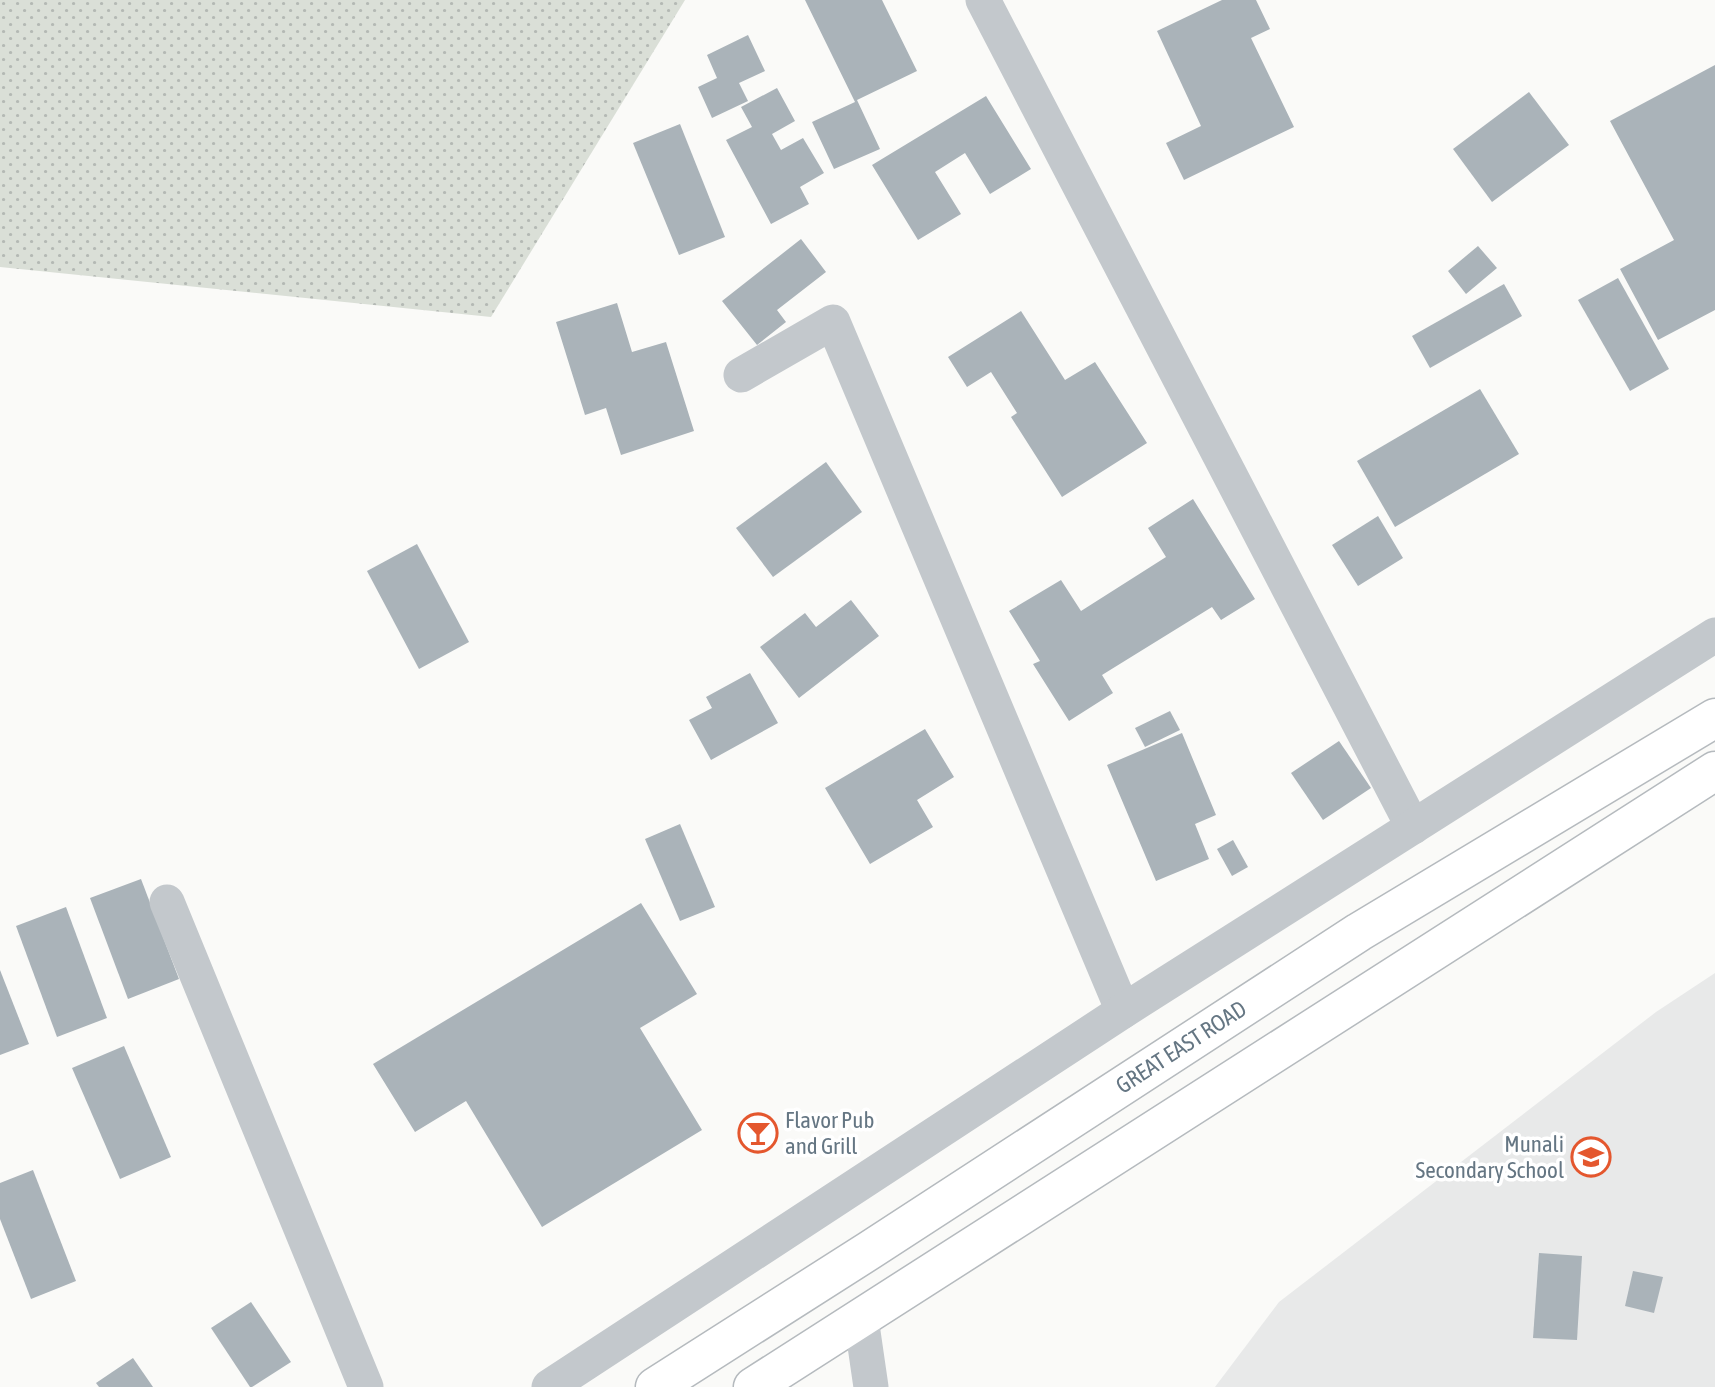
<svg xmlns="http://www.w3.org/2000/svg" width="1715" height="1387" font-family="'Asap Condensed',sans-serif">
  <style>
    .built { fill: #e8e9e9 }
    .grass { fill: url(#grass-dots) }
    .building { fill: #aab3b9 }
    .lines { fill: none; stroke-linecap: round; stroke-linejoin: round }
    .major-casing { stroke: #b5babe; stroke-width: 41 }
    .minor { stroke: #c3c8cc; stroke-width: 35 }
    .major { stroke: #fff; stroke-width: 38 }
    .labels { text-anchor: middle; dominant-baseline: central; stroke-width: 7; stroke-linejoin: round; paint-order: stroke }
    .street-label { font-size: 23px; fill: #657683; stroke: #fff }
    .poi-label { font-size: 23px; fill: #657683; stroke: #fff; text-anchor: start }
  </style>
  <defs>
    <pattern id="grass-dots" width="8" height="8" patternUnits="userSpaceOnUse" patternTransform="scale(1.75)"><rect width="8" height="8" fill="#dadfd7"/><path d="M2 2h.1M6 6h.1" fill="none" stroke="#b4b9b4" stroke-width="1.8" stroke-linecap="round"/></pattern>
  </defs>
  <rect width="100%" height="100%" fill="#fafaf8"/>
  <path class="built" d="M1715,973V1387H1215L1279,1302L1656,1012Z"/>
  <path class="grass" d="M0,0H685L491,317L0,267Z"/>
  <g class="building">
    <path d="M805,0H882L917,71L857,100L880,149L834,169L812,122L855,102Z"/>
    <path d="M1222,0H1256L1270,29L1251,38L1294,127L1184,180L1166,143L1201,126L1157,31Z"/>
    <path d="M748,35L765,71L739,83L748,101L712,118L698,87L717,78L707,55Z"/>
    <path d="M1715,65V310L1658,340L1620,269L1674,240L1610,121Z"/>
    <path d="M777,88L795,121L772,134L781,150L803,138L824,173L800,187L809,204L771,224L726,140L752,127L741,107Z"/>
    <path d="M1529,92L1569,145L1492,202L1453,149Z"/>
    <path d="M986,96L1031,169L990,194L965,153L935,172L961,214L918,240L872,165Z"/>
    <path d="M680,124L725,237L679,255L633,143Z"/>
    <path d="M801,239L826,272L777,310L786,322L757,345L722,301Z"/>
    <path d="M1478,246L1497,268L1466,294L1448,271Z"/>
    <path d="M1618,278L1669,369L1630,391L1578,300Z"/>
    <path d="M1504,284L1522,316L1430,368L1412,336Z"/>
    <path d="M617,303L632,352L666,342L694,431L621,455L606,408L585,415L556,322Z"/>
    <path d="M1021,311L1065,380L1095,362L1147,443L1062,497L1011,417L1017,413L991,372L967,387L948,357Z"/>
    <path d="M1480,389L1519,454L1395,527L1357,461Z"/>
    <path d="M826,462L862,512L773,577L736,528Z"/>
    <path d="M1193,499L1255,599L1221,620L1212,607L1102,675L1113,693L1069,721L1033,664L1040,661L1009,611L1061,580L1081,611L1166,557L1148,528Z"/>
    <path d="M1378,516L1403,558L1358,586L1332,545Z"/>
    <path d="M417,544L469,642L419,669L367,571Z"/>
    <path d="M851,600L879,636L799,698L760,647L805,613L816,627Z"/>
    <path d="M750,673L778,723L711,760L689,720L712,708L706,697Z"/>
    <path d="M1170,711L1180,730L1145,747L1135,728Z"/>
    <path d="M925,729L954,777L917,800L933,827L870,864L825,788Z"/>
    <path d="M1182,733L1216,815L1195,824L1209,859L1156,881L1107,765Z"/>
    <path d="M1339,741L1371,788L1323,820L1291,773Z"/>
    <path d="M680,824L715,907L680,921L645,839Z"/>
    <path d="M1233,840L1248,867L1232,876L1217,849Z"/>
    <path d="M141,879L179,979L128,999L90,898Z"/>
    <path d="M641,903L697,994L640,1028L702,1130L542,1227L466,1101L415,1132L373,1064Z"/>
    <path d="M66,907L107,1018L57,1037L16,926Z"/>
    <path d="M0,970L29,1044L0,1055Z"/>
    <path d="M124,1046L171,1157L120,1179L72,1068Z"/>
    <path d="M33,1170L76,1281L31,1299L0,1219V1183Z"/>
    <path d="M1539,1253L1582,1256L1577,1340L1533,1338Z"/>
    <path d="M1633,1271L1663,1277L1654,1313L1625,1306Z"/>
    <path d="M251,1302L291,1362L252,1387H250L211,1328Z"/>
    <path d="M133,1358L153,1387H99L96,1383Z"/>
  </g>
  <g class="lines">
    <g class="major-casing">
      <g id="major">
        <path d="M655,1387L870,1250L1359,932L1715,718"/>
        <path d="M753,1387L1715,771"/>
      </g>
    </g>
    <g class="minor">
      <path d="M983,0L1413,827"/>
      <path d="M741,375L833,322L1123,1011"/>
      <path d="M167,902L366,1387"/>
      <path d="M861,1318L871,1387"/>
      <path d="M549,1387L1123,1011L1715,635"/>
    </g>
    <use href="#major" class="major"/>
  </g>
  <defs>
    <g id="bar-ring" transform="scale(2.0125)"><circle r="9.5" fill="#fff" stroke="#e4572e" stroke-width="1.5"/><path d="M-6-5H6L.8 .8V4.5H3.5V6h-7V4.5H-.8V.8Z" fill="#e4572e"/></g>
    <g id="school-ring" transform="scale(2.0125)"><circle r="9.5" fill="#fff" stroke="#e4572e" stroke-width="1.5"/><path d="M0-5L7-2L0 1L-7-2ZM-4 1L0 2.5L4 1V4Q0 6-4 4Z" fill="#e4572e"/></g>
  </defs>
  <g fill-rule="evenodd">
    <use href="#bar-ring" x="758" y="1133"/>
    <use href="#school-ring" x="1591" y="1157"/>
  </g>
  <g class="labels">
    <g class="street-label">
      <text transform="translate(1181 1047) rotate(-33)">GREAT EAST ROAD</text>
    </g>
    <g class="poi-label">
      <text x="785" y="1120">Flavor Pub<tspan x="785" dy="26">and Grill</tspan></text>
      <text x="1564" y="1144" text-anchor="end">Munali<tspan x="1564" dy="26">Secondary School</tspan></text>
    </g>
  </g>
</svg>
